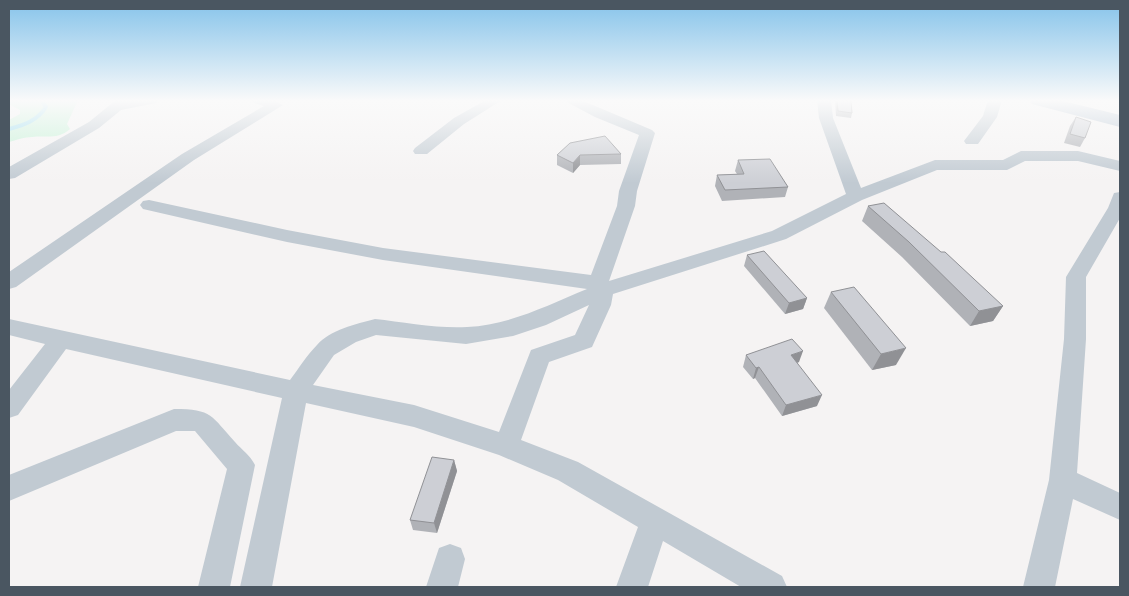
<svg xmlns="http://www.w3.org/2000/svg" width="1129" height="596" font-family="'Source Sans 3',sans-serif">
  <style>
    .green { fill: #c3f1d5 }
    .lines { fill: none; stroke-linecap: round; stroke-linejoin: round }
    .stream { stroke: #90daee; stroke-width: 4 }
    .minor { fill: #c1cad2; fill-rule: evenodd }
    .major { fill: #b3c2d1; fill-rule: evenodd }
    .wall { fill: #b0b2b7 }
    .shaded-wall { fill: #909195 }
    .building { fill: #cdcfd5; stroke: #909195 }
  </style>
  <rect width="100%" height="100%" fill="#f5f3f3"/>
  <path class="green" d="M9,100H78L67,124L70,129C58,140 47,135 32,137C25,137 16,140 9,142V120L20,114V110L9,104Z"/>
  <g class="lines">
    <path class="stream" d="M9,129C24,125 37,121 46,107L41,100"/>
    <g class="minor">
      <path d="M116,100H158L156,103L121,110L99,128L15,178L9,179V167L89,122Z"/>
      <path d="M252,100H273L283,105L194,160L16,287L9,289V272L182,154L264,106L254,103Z"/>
      <path d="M486,100H502L464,124L427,154H415L413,151L415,148L454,118Z"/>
      <path d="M563,100H581L652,130L655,133L637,191L635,206L609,281L772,231L846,194L819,118L817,100H831L833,118L861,188L935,160H1003L1021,151H1078L1120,161V171L1078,161H1025L1007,170H937L862,200L786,239L613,294L611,305L592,347L549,362L521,440L578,462L782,576L787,587H741L663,541L648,587H616L638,527L558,480L499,455L414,427L306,403L272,587H240L282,398L66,349L18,415L9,418V390L45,344L9,335V319L290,380C299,368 307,355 317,345C330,330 356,324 375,319C403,322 440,329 467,327C510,325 548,305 587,289L383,260L287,242L143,209L140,205L143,201L149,200L287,230L383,248L591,275L617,206L619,191L639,135L595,117ZM589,305L575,335L531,350L499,432L414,405L313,385L334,355L356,342L376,335L466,344L513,336L546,325Z"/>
      <path d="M988,100H1002L997,117L978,144H966L964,141L983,116Z"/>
      <path d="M1120,192V218L1086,277V339L1077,473L1120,493V520L1073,499L1055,587H1023L1049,480L1064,339L1066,277L1108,208L1114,193Z"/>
      <path d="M174,409C213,409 211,416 235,442C242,450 250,455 255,465L230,587H198L227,469L195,431H176L9,501V475Z"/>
      <path d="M450,544L461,548L465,559L458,587H426L439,548Z"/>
    </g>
    <path class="major" d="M1030,100H1059L1120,115V127L1032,104Z"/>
  </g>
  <g class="wall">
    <path d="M835,100H851L852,113L851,118L836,116Z"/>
    <path d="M1076,117L1085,138L1080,147L1064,143L1070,126Z"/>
    <path d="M621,154V164L580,165L573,173L557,165V155Z"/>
    <path d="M738,160L788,187L785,197L722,201L715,186L717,175L737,174L735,171Z"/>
    <path d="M868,206L1003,306L993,321L970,326L902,257L862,221Z"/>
    <path d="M747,255L807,298L803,309L785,314L744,266Z"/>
    <path d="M831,292L896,365L872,370L824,308Z"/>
    <path d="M746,355L799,362L797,363L817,406L782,416L755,378L753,379L743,367Z"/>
    <path d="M454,460L457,471L437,533L413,530L410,520Z"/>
  </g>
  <g class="shaded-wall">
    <path d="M580,155V165L573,173V163Z"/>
    <path d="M807,298L803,309L785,314L789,303Z"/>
    <path d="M1003,306L993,321L970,326L979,311Z"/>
    <path d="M906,348L896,365L872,370L881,354Z"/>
    <path d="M803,351L799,362L787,366L791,355Z"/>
    <path d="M759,367L755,378L753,379L756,368Z"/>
    <path d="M822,395L817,406L782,416L786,405Z"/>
    <path d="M454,460L457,471L437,533L434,523Z"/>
  </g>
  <g class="building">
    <path d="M837,100H851L852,113L838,111Z"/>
    <path d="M1076,117L1091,122L1085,138L1070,134Z"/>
    <path d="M605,136L621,154L580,155L573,163L557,155L570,143Z"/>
    <path d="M770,159L788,187L725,190L717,175L744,174L738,160Z"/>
    <path d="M884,203L941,252H945L1003,306L979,311L909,242L868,206Z"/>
    <path d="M764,251L807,298L789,303L747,255Z"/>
    <path d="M854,287L906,348L881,354L831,292Z"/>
    <path d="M792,339L803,351L791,355L822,395L786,405L759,367L756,368L746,355Z"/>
    <path d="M432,457L454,460L434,523L410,520Z"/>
  </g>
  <linearGradient id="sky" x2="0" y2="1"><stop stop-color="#85c3ea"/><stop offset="0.55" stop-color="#fafafa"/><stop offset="1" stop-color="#fafafa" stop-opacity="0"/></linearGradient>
  <rect width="1129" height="183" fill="url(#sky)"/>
  <rect width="1129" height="596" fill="none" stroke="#4a5661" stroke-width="20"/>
</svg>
